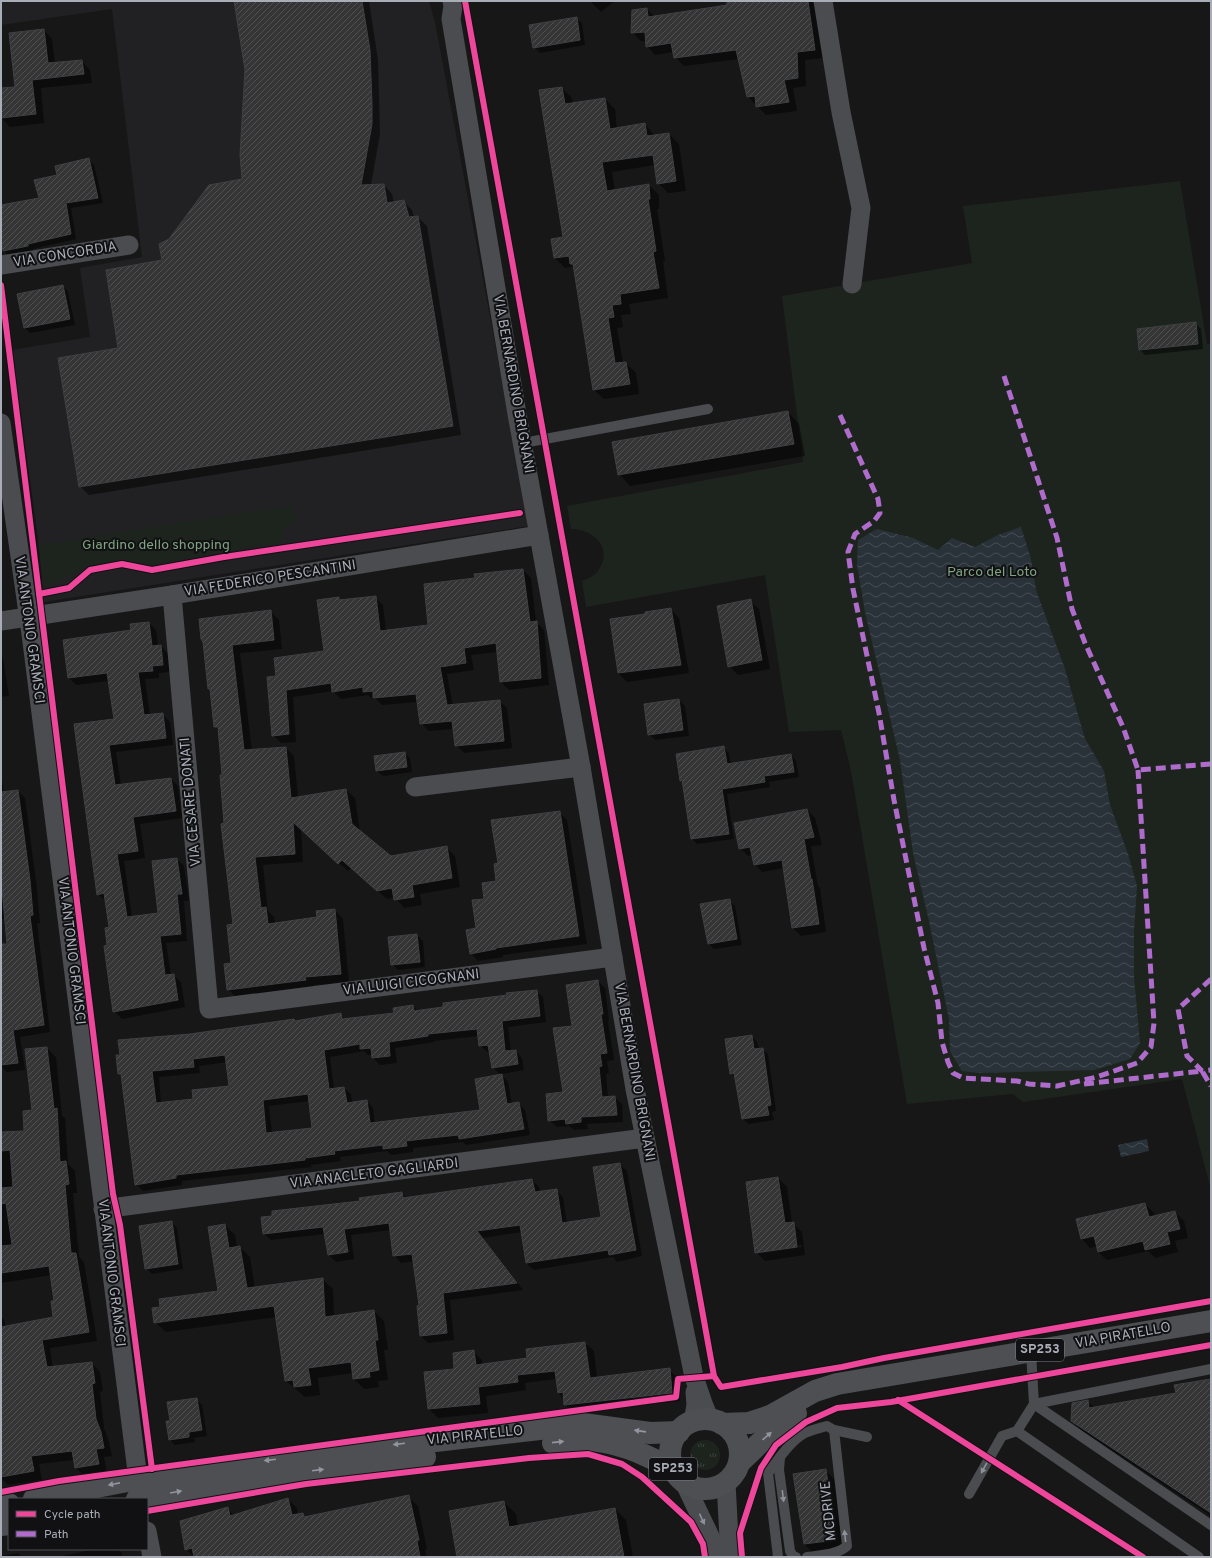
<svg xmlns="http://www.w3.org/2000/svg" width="1212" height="1558" font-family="Overpass,sans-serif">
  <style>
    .built { fill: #212123 }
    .grass { fill: url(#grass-tufts) }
    .park { fill: #1d241e }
    .water { fill: url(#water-waves) }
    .shadow { fill: #0007; fill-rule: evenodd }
    .building { fill: url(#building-hatch); stroke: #3f4043; fill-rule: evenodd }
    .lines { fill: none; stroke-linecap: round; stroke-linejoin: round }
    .lane { stroke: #4b4c50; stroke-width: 10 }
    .street { stroke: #4b4c50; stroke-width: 19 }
    .primary { stroke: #4d4f52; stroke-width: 22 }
    .quiet { stroke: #b06ccc; stroke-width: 5; stroke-dasharray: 10 5; stroke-linecap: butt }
    .cycleway-casing { stroke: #111113; stroke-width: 8 }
    .cycleway { stroke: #ed469a; stroke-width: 6 }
    .oneway { fill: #91969e }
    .oneway2 { fill: #8c9099 }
    .labels { text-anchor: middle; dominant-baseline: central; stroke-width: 4; stroke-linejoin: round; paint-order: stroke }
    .shield { fill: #111113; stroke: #7b7e86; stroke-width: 1 }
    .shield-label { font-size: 13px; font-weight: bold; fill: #a8adb8 }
    .street-label { font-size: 14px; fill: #a8adb8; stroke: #111113 }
    .park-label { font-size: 14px; fill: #7fa381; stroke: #111113 }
  </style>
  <defs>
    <pattern id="grass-tufts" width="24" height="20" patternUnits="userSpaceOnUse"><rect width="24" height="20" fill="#1d241e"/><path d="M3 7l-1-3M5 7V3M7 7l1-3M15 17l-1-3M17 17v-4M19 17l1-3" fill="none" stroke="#3b413d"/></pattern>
    <pattern id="water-waves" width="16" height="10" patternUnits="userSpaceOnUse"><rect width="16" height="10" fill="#2a3239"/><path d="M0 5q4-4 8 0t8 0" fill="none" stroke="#464d54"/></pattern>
    <pattern id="building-hatch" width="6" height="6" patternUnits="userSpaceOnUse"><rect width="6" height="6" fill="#353536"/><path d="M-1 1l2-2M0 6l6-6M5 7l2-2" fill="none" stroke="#4f5051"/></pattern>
  </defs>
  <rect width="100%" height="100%" fill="#171717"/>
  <path class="built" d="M1,1L429,2L435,22L529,526L44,602L39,545L12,350L90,337L80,268L142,257L112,9L1,25Z"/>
  <circle class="grass" cx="705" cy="1455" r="15"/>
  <g class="park">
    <path d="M1180,181L1207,344H1211V1190L1182,1079L1023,1102L1013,1094L907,1104L851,771L841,730L789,732L765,575L586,607L582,581C587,579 594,576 598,571C614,549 594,529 571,529L567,506L803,462L782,296L972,263L963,206Z"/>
    <path d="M292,505L295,520L283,529L281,542L153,565L122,560L86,567L43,588L39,545Z"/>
  </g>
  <g class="water">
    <path d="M1021,527L1031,559L1036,590L1065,669L1085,739L1104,771L1110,805L1128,854L1137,886L1134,931V977L1140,1043L1130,1059L1094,1070L980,1073L962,1071L950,1051L949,1019L929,921L913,853L900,760L865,612L857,565L858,540L877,529L913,538L938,550L952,538L975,547L998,535Z"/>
    <path d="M1147,1139L1149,1151L1121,1157L1118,1145Z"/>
  </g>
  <g class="shadow">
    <path d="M235,1H369L378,60L380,134L371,185H384L392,194L394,203L404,202L412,210L414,217H418L427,226L461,435L89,495L80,486L119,349L163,261L169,240L243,180L246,70ZM384,193H386L388,208Z"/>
    <path d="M590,1H615L601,12Z"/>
    <path d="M728,1H815L823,58L805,60L806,86L793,88L797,111L766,115L748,97L740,59L684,66L675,57L674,52L655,55L647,46L646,41H641L632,32L647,9L655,17L728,6Z"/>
    <path d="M576,18L582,23L585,45L540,53L534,47Z"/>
    <path d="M44,30L52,39L55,64L82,61L90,70L92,83L41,88L44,123L10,127L2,118L1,89L16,87Z"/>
    <path d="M562,88L572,98L573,104L605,99L615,109L617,129L645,124L655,136L669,134L679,144L686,191L668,193L658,183L655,165L612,172L615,191L649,185L659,195V209H657L665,261H663L668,298L629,304L631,314L621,315L623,327L617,328L623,363H626L636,373L639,394L604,399L594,390L574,266L565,268L555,258L564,238Z"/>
    <path d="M89,160L94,165L103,203L71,208L76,239L33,249V252L9,256L4,250L1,236V206L40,199L58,175Z"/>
    <path d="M63,286L68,292L75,325L30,333L25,328Z"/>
    <path d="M1195,323L1201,329L1203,349L1145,355L1140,350Z"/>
    <path d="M788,412L799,424L805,456L630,486L619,474Z"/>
    <path d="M523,570L531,578L536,622L544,630L549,685L509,690L501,682L498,652L471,655L474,670L447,674L453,706L499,701L507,708L512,748L464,753L456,745L454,729L429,731L421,723L418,702L382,705L376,699H372L368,695L341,699L333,691L293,697L296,742L281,743L273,735L277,677L325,652L338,598L341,601L376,598L383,605L386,631L430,626L476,579Z"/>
    <path d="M750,601L759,609L770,669L738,675L729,666Z"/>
    <path d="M670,609L679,618L689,673L627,682L618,673L646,614Z"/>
    <path d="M270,611L279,620L282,649L240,653L252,751L286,748L294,756L298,798L346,790L355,798L360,832L391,857L447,848L455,856L460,887L420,894L422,905L404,908L395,897L387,899L351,868L348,871L301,829L303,862L263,865L268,911L274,917L275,924L318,918L335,910L343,919L349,983L313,985L314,988L237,998L228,989L232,964L234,925L225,824L219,731L215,727L204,642Z"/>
    <path d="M149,623L156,630L158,646H161L168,654L170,672L159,673V678L145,679L150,716L162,714L170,722L173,745L116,752L121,785L171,779L178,786L182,818L140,824L145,858L124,861L132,917L160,914L177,859L184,866L189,901H184L187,941L166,943L171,975H173L181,982L185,1007L122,1019L114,1011L108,946L110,928L106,901L97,894L75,725L115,720L109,681L76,685L69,678L132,631Z"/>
    <path d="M1,656L3,658L9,696L1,697Z"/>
    <path d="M679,700L685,706L689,736L655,740L649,734Z"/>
    <path d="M723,747L729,753L731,764L791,755L796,761L799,777L769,782L770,787L727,794L734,839L697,844L692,839L683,782L681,780Z"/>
    <path d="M404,753L410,758L412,772L383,776L377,771Z"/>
    <path d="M1,773L4,793L18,791L25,798L37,889L40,923H37L50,1032L20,1037L25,1070L7,1072L1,1066V945L8,944L6,919H1Z"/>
    <path d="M807,810L815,818L822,845L811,846L818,886L820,888L826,932L801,936L793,928L784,868L762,872L755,864L753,855L748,856L740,848Z"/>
    <path d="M559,812L567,820L587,944L503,955V957L478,961L471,953L477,929L498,882L499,864Z"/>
    <path d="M729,900L735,906L742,945L714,949L709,944Z"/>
    <path d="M417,935L423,941L425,967L398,970L392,964Z"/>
    <path d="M598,981L605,988L609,1021H608L614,1060L607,1061L609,1073L606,1074L608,1098L615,1097L622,1104L623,1122L587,1124L588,1129L574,1130L569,1126L557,1127L549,1120L564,1093L573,1026Z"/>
    <path d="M536,991L543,997L546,1022L508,1027L511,1052L516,1051L522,1058L524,1070L501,1074L508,1082L512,1104L518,1103L525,1110L530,1135L466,1145L463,1142L413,1148V1152L391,1155L387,1151L340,1157L341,1161L311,1165L312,1167L182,1181V1185L143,1191L136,1184L123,1077L119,1074L190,1035L294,1020L296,1022L340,1014L346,1020L395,1014L413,1006L419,1012ZM479,1036L480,1045L487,1052H490L493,1068L501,1075L481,1111L375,1124L373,1108L367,1101L352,1103L351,1094L344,1088L334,1089L330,1057L364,1051L368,1055H373V1058L380,1065L397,1063L395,1048L435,1042L434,1041ZM227,1062L230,1087L194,1100L161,1104L159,1077L200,1073L199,1066ZM310,1101L313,1129L272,1133L269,1106Z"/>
    <path d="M752,1036L757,1042L759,1049H762L768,1054L776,1111L772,1112L774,1120L749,1124L743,1119L736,1078L731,1073Z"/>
    <path d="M47,1048L56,1057L62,1116L65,1118L68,1164L75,1171L77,1193H73L79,1257L84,1262L97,1341L50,1348L53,1368L92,1363L100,1372L103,1391L100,1392L104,1428L109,1442L112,1456L104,1457L107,1473L84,1476L76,1468L74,1460L39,1464L42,1480L8,1485L1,1478V1316L4,1320L6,1327L55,1318V1302L52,1275L1,1283V1133L25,1132L33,1111Z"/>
    <path d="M619,1164L627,1171L642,1256L617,1262L613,1257L534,1270L526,1263L522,1232L483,1238L523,1290L450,1300L454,1340L428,1343L421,1336L420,1306L414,1261L401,1263L394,1255L391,1230L351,1235L354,1259L336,1262L329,1255L325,1234L271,1240L263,1233L361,1202L402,1193L407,1198L532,1180L539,1187L540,1192L556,1190L563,1197L567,1224L602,1218Z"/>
    <path d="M778,1178L787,1187L792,1223H793L802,1232L805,1255L765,1261L756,1252ZM802,1245V1247L762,1253V1251Z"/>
    <path d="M1145,1204L1154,1213L1155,1217L1175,1212L1184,1221L1188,1238L1175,1241L1178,1252L1155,1258L1148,1251L1107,1260L1098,1252L1097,1246L1090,1248L1082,1239Z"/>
    <path d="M172,1222L177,1228L183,1269L152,1274L146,1268Z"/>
    <path d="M225,1225L235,1235L237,1247H240L250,1257L255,1288L322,1279L333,1289L334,1317L374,1311L384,1321L388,1350H384L388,1380L378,1381L379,1387L364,1389L354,1379L353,1373L318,1378L320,1395L305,1397L286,1381L277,1317L166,1332L155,1322L161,1308L220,1292Z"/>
    <path d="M585,1343L594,1351L597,1378L669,1370L678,1378L680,1401L574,1413L565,1405L564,1399L558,1393L557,1379L525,1383L526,1390L486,1396L488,1413L438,1418L429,1409L426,1373L455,1370L474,1352L482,1360L483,1365L529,1359Z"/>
    <path d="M1211,1380V1516L1081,1430L1072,1421L1087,1401L1095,1408L1177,1393Z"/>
    <path d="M196,1399L202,1405L207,1436L194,1438L195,1442L175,1445L169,1439L171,1422Z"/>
    <path d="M825,1470L834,1479L845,1548L813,1553L804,1544Z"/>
    <path d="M409,1497L418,1506L427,1549L425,1550L427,1557H194L186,1549L228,1509L235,1516L288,1499L297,1508L298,1515L303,1514L306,1518Z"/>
    <path d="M504,1502L516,1514L518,1526L615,1509L626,1520L633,1557H458Z"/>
    <path d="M95,1549H117L122,1553V1557H58Z"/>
    <path d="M18,1553L22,1557H1V1556Z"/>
  </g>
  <g class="building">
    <path d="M234,1H362L370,50L372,104V124L361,185L384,184L387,203L404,200L409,217L418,216L453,426L79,487L58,358L118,348L106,270L162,260L159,244L169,239L209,185L242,179L240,155L245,70Z"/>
    <path d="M727,1H808L815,50L797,52L798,78L784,80L789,102L756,107L755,96L747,97L736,50L674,58L671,43L646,47L645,32L631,33L632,10L647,8L648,17L727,5Z"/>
    <path d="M577,17L580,40L533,48L529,25Z"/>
    <path d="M44,29L48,63L82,60L84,74L32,80L36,114L1,118V88L15,87L9,33Z"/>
    <path d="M562,87L565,104L605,98L610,129L645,123L647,136L669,133L676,181L657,184L653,155L602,162L607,191L649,184L650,199H648L656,251L653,252L659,288L620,294L621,304L612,305L614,317L608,318L615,363L626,362L630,384L593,390L573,264H570L569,256L554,258L551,239L563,237L539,90Z"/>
    <path d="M89,158L98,198L66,203L71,234L28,244V246L3,251L1,241V205L39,198L34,180L57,175L55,166Z"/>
    <path d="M63,285L70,319L24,328L17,294Z"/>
    <path d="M1196,322L1198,344L1139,350L1137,329Z"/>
    <path d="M788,411L794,444L618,475L612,442Z"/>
    <path d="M523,569L530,622L537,621L541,678L500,682L496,643L464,648L466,663L440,667L447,705L500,700L504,741L455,746L452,721L420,724L416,694L373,698V691L363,692V687L332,692L331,683L286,690L289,734L272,736L267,677L276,676L274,658L324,651L317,600L339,597V600L376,596L380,631L428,625L424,584L475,578L474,574Z"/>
    <path d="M751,599L762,660L728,667L717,606Z"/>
    <path d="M671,608L681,665L618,673L610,619L645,614V612Z"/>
    <path d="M271,610L274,640L232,645L244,750L286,747L291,798L346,789L352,824L391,856L447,846L452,878L412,885L414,897L394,900L392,888L377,891L342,860L338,864L293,822L295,854L255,857L261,908L266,907L268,924L317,917L316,911L335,909L341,974L305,977L306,980L227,990L224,964L231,963L227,925L233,924L221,824L224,823L220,775H222L218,727H214L210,689H208L203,642L201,639L199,619Z"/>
    <path d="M149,622L152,646L161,645L163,665L152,666L153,671L138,672L144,715L163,713L166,738L109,745L115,785L171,778L176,811L133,817L138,851L117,854L127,917L158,913L152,861L177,858L182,894H177L181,934L160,936L165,975L174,974L178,1000L113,1012L104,946L107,945L105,928L109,927L104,893L97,895L74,724L114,719L107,673L68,678L63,640L131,630L130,624Z"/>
    <path d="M679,699L683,730L648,735L644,704Z"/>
    <path d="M724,746L727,764L791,754L794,772L764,776L765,782L722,789L729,834L691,839L682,780L680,781L676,754Z"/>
    <path d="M405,752L407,767L376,771L374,756Z"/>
    <path d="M18,790L30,880L33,915L30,916L44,1025L13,1030L18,1063L1,1065V944H7L1,878V792Z"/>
    <path d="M807,809L814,837L804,839L811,879H812L819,924L792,928L782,860L754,865L750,847L739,849L734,823Z"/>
    <path d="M560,811L579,936L496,948V949L470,954L466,930L476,928L472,900L484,899L482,883L496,881L494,864L498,863L491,820Z"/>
    <path d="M730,899L737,939L708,944L700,904Z"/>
    <path d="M417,934L420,962L391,965L388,937Z"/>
    <path d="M598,980L603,1014H601L607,1053L600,1054L602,1066L599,1067L602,1097L615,1096L617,1115L581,1117V1122L566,1124L565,1119L548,1121L546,1094L563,1092L553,1028L572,1026L566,985Z"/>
    <path d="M537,990L540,1016L502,1021L505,1051L516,1050L518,1064L492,1068L488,1045L479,1046L477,1029L428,1034V1036L389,1042L390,1056L372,1058L371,1048L360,1049V1044L324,1050L329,1089L344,1087L347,1103L367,1100L370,1123L480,1110L475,1079L502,1074L507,1104L519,1102L524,1129L459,1139L458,1135L422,1139L406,1141L407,1146L383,1149V1145L334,1151L335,1154L305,1158V1160L176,1175V1178L135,1185L121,1074H118L116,1055H120L118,1040L190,1034L294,1019L295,1021L341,1013L342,1019L394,1013L393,1008L413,1005L414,1011L443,1007V1003L507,995L506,993ZM225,1055L229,1086L192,1090L193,1099L156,1103L152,1071L194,1067L193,1059ZM308,1094L312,1128L266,1133L263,1100Z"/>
    <path d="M752,1035L754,1049L763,1048L771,1105L767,1106L769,1115L742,1119L734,1073L730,1074L725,1039Z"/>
    <path d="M47,1047L54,1109L57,1108L60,1162L66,1161L69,1184L65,1185L71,1253H76L89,1332L42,1340L47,1367L92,1362L95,1383L92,1384L96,1419L101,1432L104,1448L96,1449L99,1464L75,1468L72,1451L31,1456L34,1471L1,1477V1327L53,1317L51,1301H54L49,1266L1,1273V1246L12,1245L6,1203L1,1204V1188L13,1187L10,1150L1,1151V1132L24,1131L23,1111L32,1110L25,1049Z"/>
    <path d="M620,1163L636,1250L609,1255L608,1250L526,1263L520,1225L477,1231L517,1283L443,1293L447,1333L420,1336L417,1306L419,1305L412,1254L393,1256L389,1223L344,1229L348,1252L328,1255L323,1227L263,1234L261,1217L272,1216V1211L360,1201L359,1198L402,1192L403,1198L532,1179L535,1192L557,1189L562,1223L601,1217L593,1167Z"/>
    <path d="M778,1177L785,1223L794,1222L797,1247L755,1253L746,1182Z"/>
    <path d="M1145,1203L1149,1217L1175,1211L1180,1229L1167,1232L1170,1244L1145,1250L1143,1241L1098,1252L1094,1236L1081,1239L1076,1219Z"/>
    <path d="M172,1221L178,1264L145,1269L139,1226Z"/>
    <path d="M225,1224L229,1248L240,1246L247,1288L323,1278L325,1317L374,1310L378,1340H375L379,1370L369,1372L370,1377L353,1379L351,1362L308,1368L311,1385L294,1387L293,1380L285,1381L274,1306L154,1323L152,1308L160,1307L159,1299L218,1291L208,1227Z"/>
    <path d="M585,1342L590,1378L670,1368L672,1393L564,1405L563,1392L558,1393L555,1371L517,1375L518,1382L478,1387L480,1404L428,1409L424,1372L454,1369L453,1353L474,1350L476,1365L527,1358L526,1349Z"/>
    <path d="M1211,1379V1513L1071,1421L1072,1403L1088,1400L1089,1408L1176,1393L1174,1385Z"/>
    <path d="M197,1398L202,1430L189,1432V1437L169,1440L166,1421H170L167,1402Z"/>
    <path d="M826,1469L836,1540L804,1544L793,1474Z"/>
    <path d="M409,1495L419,1540L417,1541L420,1557H194L192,1548L185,1550L180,1521L228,1507L230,1516L288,1498L292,1515L303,1513L304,1517Z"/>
    <path d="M504,1501L509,1527L615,1508L624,1557H457L449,1511Z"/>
  </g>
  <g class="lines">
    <g class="lane">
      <path d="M523,443L708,409"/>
      <path d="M1031,1352L1034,1404L1211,1525"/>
      <path d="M780,1457L779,1470L790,1551L793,1556L796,1557"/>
      <path d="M969,1494L1002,1436L1017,1431"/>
      <path d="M778,1557L768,1473C779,1459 789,1442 805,1433C811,1430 820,1428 827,1426L834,1430L867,1437"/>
      <path d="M807,1557C819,1555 837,1555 847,1546L834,1430"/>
      <path d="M1199,1557L1017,1431L1034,1404L1211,1369"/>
    </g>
    <g class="street">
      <path d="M452,1L453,6L451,19L517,414L581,767L635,1089L694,1377L704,1406L710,1420"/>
      <path d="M823,1L841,112L861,208L852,284"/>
      <path d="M1,265L129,245"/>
      <path d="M1,423L31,634L138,1479"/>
      <path d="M172,595L209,1009L613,957"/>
      <path d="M1,621L172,595L539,535"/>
      <path d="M415,787L581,767"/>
      <path d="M103,1209L645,1138"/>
      <path d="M693,1422L696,1405L695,1392"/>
      <path d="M726,1483L730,1557"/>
      <path d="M685,1484L716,1549L717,1557"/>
      <path d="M147,1531L152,1557"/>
    </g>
    <g class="primary">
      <circle cx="705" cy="1454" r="35"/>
      <path d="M722,1424L749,1423L770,1416L815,1391L837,1384L1211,1321"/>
      <path d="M553,1443C562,1442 571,1440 581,1440C614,1439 644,1454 673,1469"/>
      <path d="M739,1463L766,1437L796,1413"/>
      <path d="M34,1499L138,1479L254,1462L583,1424L650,1433L679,1432"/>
      <path d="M137,1499L257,1478L425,1457"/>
      <path d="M1,1505L9,1504"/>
      <path d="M1,1525L9,1524"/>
    </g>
    <g class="quiet">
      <path d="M1004,376L1057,538L1072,609L1085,643L1123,727L1138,770L1211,764"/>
      <path d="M840,415L878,499L880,513L874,521L855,534L848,552L853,589L879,713L894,800L924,948L938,1003L942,1042L948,1062L953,1073L963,1078L1017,1081L1029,1084L1057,1086L1097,1077L1137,1063L1151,1047L1154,1023L1138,770"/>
      <path d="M1211,979L1178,1009L1187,1056L1202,1071L1211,1070"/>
      <path d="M1084,1084L1202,1071L1211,1086"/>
    </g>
    <g class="cycleway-casing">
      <g id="cycleway">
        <path d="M465,1L714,1376"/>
        <path d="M1,285L113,1194L120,1225L152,1469"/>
        <path d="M39,594L69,588L90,570L122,564L152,570L224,557L520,513"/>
        <path d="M898,1400L1143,1557"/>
        <path d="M1,1492L59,1481L676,1397L678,1379L714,1376L721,1387L842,1367L884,1358L1211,1301"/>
        <path d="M147,1511L306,1484L529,1458L588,1454L622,1464L642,1477L691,1522L703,1544L705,1557"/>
        <path d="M742,1557L740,1533L761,1468L776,1445L806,1422L837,1408L891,1402L1211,1345"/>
      </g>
    </g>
    <use href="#cycleway" class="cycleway"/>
  </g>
  <defs><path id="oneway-solid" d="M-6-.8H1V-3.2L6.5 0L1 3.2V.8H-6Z"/></defs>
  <g class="oneway">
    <use href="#oneway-solid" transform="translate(640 1431) rotate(-172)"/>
    <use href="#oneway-solid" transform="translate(767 1436) rotate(-41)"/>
    <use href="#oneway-solid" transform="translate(558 1442) rotate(-6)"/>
    <use href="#oneway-solid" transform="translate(399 1444) rotate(173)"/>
    <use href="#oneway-solid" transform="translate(270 1460) rotate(173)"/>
    <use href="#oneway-solid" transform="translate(318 1470) rotate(-7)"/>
    <use href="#oneway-solid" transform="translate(114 1484) rotate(169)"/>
    <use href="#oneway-solid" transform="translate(176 1492) rotate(-10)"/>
  </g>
  <g class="oneway2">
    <use href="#oneway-solid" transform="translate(984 1468) rotate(119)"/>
    <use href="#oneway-solid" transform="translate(783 1496) rotate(83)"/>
    <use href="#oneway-solid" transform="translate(702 1519) rotate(65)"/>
    <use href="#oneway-solid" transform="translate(845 1536) rotate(-96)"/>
  </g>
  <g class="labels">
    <g class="shield">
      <rect x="1016" y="1339" width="48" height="22" rx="3"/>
      <rect x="649" y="1458" width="48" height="22" rx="3"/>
    </g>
    <g class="shield-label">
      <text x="1040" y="1350">SP253</text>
      <text x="673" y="1469">SP253</text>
    </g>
    <g class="street-label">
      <text transform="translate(65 255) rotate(-9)">VIA CONCORDIA</text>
      <text transform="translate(513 384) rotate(80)">VIA BERNARDINO BRIGNANI</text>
      <text transform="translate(270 579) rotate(-9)">VIA FEDERICO PESCANTINI</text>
      <text transform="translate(29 630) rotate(82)">VIA ANTONIO GRAMSCI</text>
      <text transform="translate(191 802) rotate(-95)">VIA CESARE DONATI</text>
      <text transform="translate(71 951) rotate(83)">VIA ANTONIO GRAMSCI</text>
      <text transform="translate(411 983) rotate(-7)">VIA LUIGI CICOGNANI</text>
      <text transform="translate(634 1072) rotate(80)">VIA BERNARDINO BRIGNANI</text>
      <text transform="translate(374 1174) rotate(-7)">VIA ANACLETO GAGLIARDI</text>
      <text transform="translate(111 1273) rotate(83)">VIA ANTONIO GRAMSCI</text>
      <text transform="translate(1123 1336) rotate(-10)">VIA PIRATELLO</text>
      <text transform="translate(475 1436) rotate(-6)">VIA PIRATELLO</text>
      <text transform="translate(829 1511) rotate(-96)">MCDRIVE</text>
    </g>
    <g class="park-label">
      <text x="156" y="545">Giardino dello shopping</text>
      <text x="992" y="572">Parco del Loto</text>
    </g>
  </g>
  <rect width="1212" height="1558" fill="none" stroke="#a8adb8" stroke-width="4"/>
  <rect x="8" y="1498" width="140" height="52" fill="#111113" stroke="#4d4f55"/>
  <rect x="16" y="1511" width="20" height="6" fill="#ed469a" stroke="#4d4f55"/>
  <text x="44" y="1518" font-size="12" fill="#a8adb8">Cycle path</text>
  <rect x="16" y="1531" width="20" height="6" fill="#b06ccc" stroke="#4d4f55"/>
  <text x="44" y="1538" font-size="12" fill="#a8adb8">Path</text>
</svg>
